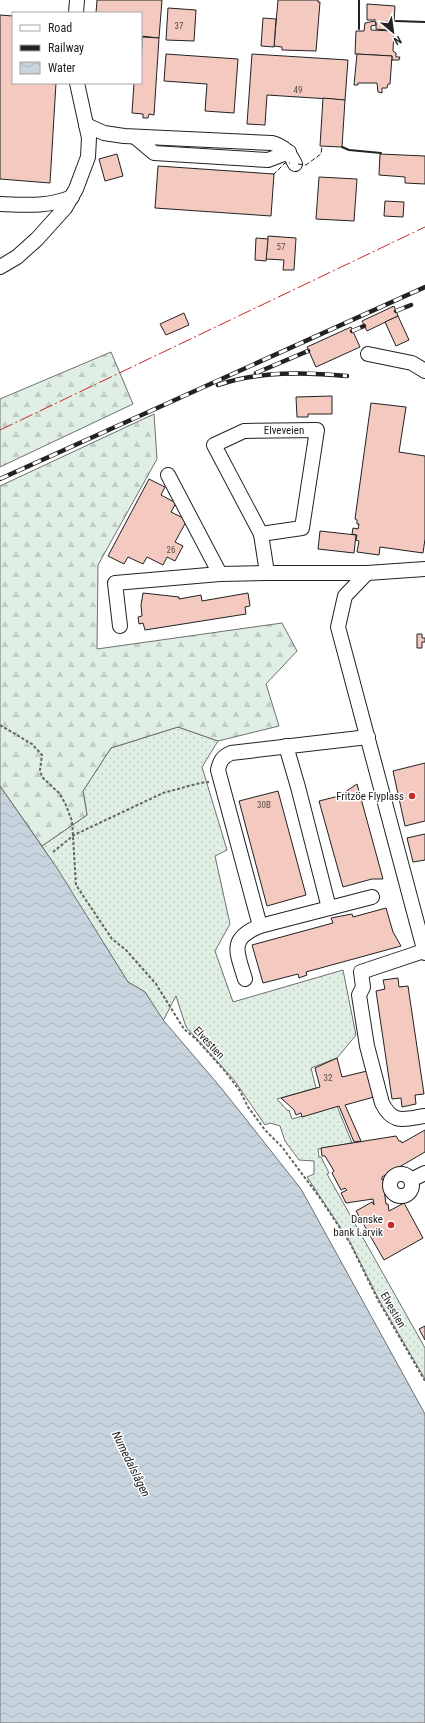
<svg xmlns="http://www.w3.org/2000/svg" width="425" height="1723" font-family="'Roboto Condensed',sans-serif">
  <style>
    .grass { fill: url(#grass-dots); stroke: #6f6f6f }
    .forest { fill: url(#forest-firs); stroke: #6f6f6f }
    .water { fill: url(#water-waves); stroke: #6f6f6f }
    .building { fill: #f3c9c0; stroke: #222 }
    .lines { fill: none; stroke-linecap: round; stroke-linejoin: round }
    .minor-casing { stroke: #222; stroke-width: 16 }
    .path { stroke: #646464; stroke-width: 2; stroke-dasharray: 3 2; stroke-linecap: butt }
    .minor { stroke: #fff; stroke-width: 14 }
    .rail-casing { stroke: #222; stroke-width: 4.5 }
    .rail { stroke: #fff; stroke-width: 3; stroke-dasharray: 9; stroke-linecap: butt }
    .fence { stroke: #222; stroke-width: 1; stroke-dasharray: 5 2; stroke-linecap: butt }
    .wall { stroke: #222; stroke-width: 2 }
    .power { stroke: #c62828; stroke-width: 1; stroke-dasharray: 14 3 2 3; stroke-linecap: butt }
    .poi-dot { fill: #c62828; stroke: #fff; stroke-width: 1.5 }
    .labels { text-anchor: middle; dominant-baseline: central; stroke-width: 3; stroke-linejoin: round; paint-order: stroke }
    .number-label { font-size: 9px; fill: #564c4a }
    .street-label { font-size: 11px; fill: #222; stroke: #fff }
    .poi-label { font-size: 11px; fill: #222; stroke: #fff; text-anchor: end }
    .water-label { font-size: 12px; font-style: italic; fill: #222; stroke: #fff }
  </style>
  <defs>
    <pattern id="grass-dots" width="8" height="8" patternUnits="userSpaceOnUse"><rect width="8" height="8" fill="#e0efe3"/><path d="M2 2h.1M6 6h.1" fill="none" stroke="#c0cdc2" stroke-width="1.8" stroke-linecap="round"/></pattern>
    <pattern id="forest-firs" width="22" height="20" patternUnits="userSpaceOnUse"><rect width="22" height="20" fill="#e0efe3"/><path d="M5 1l3.5 6h-7zM16 11l3.5 6h-7z" fill="#c0cdc2"/></pattern>
    <pattern id="water-waves" width="16" height="10" patternUnits="userSpaceOnUse"><rect width="16" height="10" fill="#c7d3dd"/><path d="M0 5q4-4 8 0t8 0" fill="none" stroke="#abb5bd"/></pattern>
  </defs>
  <rect width="100%" height="100%" fill="#fff"/>
  <path class="grass" d="M178,727L218,741L202,767L227,850L215,856L230,924L215,951L233,1002L343,970L356,1035L337,1058L311,1068L316,1088L277,1099L288,1111L289,1110L292,1119L337,1106L352,1143L318,1149L319,1157H321L329,1173L327,1174L425,1348V1379L380,1302L350,1242L307,1177L314,1174V1161L299,1160L285,1141L280,1126L270,1123L265,1125L234,1080L186,1027L176,996L163,1021L145,992L128,982L42,846L87,815L83,791L111,748Z"/>
  <g class="forest">
    <path d="M111,352L133,404L0,467V399Z"/>
    <path d="M154,414L157,459L98,565L97,649L282,623L297,651L266,684L279,726L218,741L178,727L111,748L83,791L87,815L42,846L0,786V486Z"/>
  </g>
  <path class="water" d="M0,786L57,868L128,982L145,992L164,1021L222,1089L301,1189L425,1414V1723H0Z"/>
  <g class="building">
    <path d="M97,0H162L159,38L141,36V13H96Z"/>
    <path d="M278,0H318V2H320L316,51L282,50V47L274,46Z"/>
    <path d="M367,4L395,6L394,22L387,21L386,30L376,29V20H367Z"/>
    <path d="M168,8L196,10L194,41L166,40Z"/>
    <path d="M0,15L13,16V83H56L50,183L0,179Z"/>
    <path d="M263,18L276,19L274,47L261,46Z"/>
    <path d="M375,21L376,25L371,26V30L394,31L393,51L396,53V57H400L399,60H392V56L355,54L356,31H364L365,23Z"/>
    <path d="M142,37L159,38L154,115L149,114L148,118H143V114L132,113L134,83H141Z"/>
    <path d="M166,54L238,59L234,113L205,111L207,84L164,81Z"/>
    <path d="M252,54L348,60L345,100L267,95L265,125L247,124Z"/>
    <path d="M357,54L392,56L390,84H388L387,88H382V93L378,92L377,83H358V85H354Z"/>
    <path d="M323,98L345,100L342,147L320,146Z"/>
    <path d="M117,154L123,176L105,181L99,159Z"/>
    <path d="M380,154L425,156V184L405,183V177L379,175Z"/>
    <path d="M158,166L274,174L271,216L155,208Z"/>
    <path d="M319,177L357,179L354,221L316,219Z"/>
    <path d="M385,201L404,202L403,217L384,216Z"/>
    <path d="M268,236L296,238L294,270H283L284,260L266,259Z"/>
    <path d="M256,238L268,239L266,261L255,260Z"/>
    <path d="M394,306L398,316L367,331L362,321Z"/>
    <path d="M184,313L189,325L166,335L160,324Z"/>
    <path d="M398,316L409,340L396,346L385,322Z"/>
    <path d="M351,327L360,347L316,367L307,347Z"/>
    <path d="M332,396V414H308V417H297L296,397Z"/>
    <path d="M371,403L406,407L399,452L425,456V539L423,553L380,547L379,555L357,552L359,541L356,540L357,535L352,534L353,528L358,529L359,524H357V520L355,519Z"/>
    <path d="M149,479L165,487L161,495L176,503L171,512L187,520L175,542L183,546L175,561L167,557L163,565L147,557L143,564L128,557L124,564L108,556Z"/>
    <path d="M320,531L356,535L354,553L318,549Z"/>
    <path d="M143,593L179,597V599L201,595L202,601L248,593L250,606L245,607L246,614L145,630L143,623L139,624L138,617L142,616L141,605Z"/>
    <path d="M417,634H422V638H425V642H422V648H417Z"/>
    <path d="M425,763V821L405,826L393,771Z"/>
    <path d="M357,784L383,879H372L343,887L319,801L339,796Z"/>
    <path d="M278,791L306,895L267,906L239,801Z"/>
    <path d="M425,834V860L413,862L407,838Z"/>
    <path d="M386,908L393,932L401,946L306,972L307,975L299,978L298,974L263,983L252,945L333,923L331,918L352,914L353,917Z"/>
    <path d="M398,978L399,987L408,986L424,1094L415,1095L416,1104L402,1107L401,1098L392,1099L376,991L385,989L383,980Z"/>
    <path d="M337,1058L342,1077L367,1071L374,1097L345,1105L361,1141L354,1142L339,1106L302,1117L301,1113L296,1115L294,1110L281,1098L320,1087L315,1068Z"/>
    <path d="M425,1130V1152L382,1177V1180H386L388,1189L384,1190L386,1204H388L389,1211L404,1203L423,1238L384,1260L356,1211L372,1202L374,1205L373,1199L346,1203L341,1193L347,1190L345,1188L341,1190L332,1173L334,1171L325,1156H322L321,1148L396,1136L399,1141H401L402,1143Z"/>
    <path d="M425,1326V1340L419,1329Z"/>
  </g>
  <g class="lines">
    <g class="minor-casing">
      <g id="minor">
        <path d="M76,13L77,0"/>
        <path d="M86,125L104,133L124,136L272,143C285,147 289,152 295,164"/>
        <path d="M135,137L154,153L268,160L289,152"/>
        <path d="M0,204C25,205 49,207 72,197"/>
        <path d="M0,267L17,257L37,239L65,208L76,189L88,157L89,138L77,83"/>
        <path d="M368,354L412,363L425,371"/>
        <path d="M317,430L302,528L261,534L214,445L244,431Z"/>
        <path d="M168,475L220,574L267,573"/>
        <path d="M261,534L267,573H367L425,569"/>
        <path d="M367,573L345,596L338,627L425,953"/>
        <path d="M120,626L115,583L220,574"/>
        <path d="M368,737L231,753C222,757 220,761 218,770L260,926L372,897"/>
        <path d="M286,746L298,787L329,908"/>
        <path d="M424,951L361,972L363,987L359,995L367,1046L382,1103C393,1125 404,1119 425,1116"/>
        <path d="M245,979C237,952 228,939 260,926"/>
        <circle cx="401" cy="1185" r="11"/>
        <path d="M411,1180L425,1173"/>
      </g>
    </g>
    <g class="path">
      <path d="M0,725L32,744L42,755L40,770L42,777L59,793L65,803L72,821L76,885L112,939L126,950L156,984L184,1029L197,1040L224,1070L240,1091L248,1107L265,1130L282,1147L320,1198L350,1243L378,1300L425,1381"/>
      <path d="M53,852L74,835L163,793L200,783L209,782"/>
    </g>
    <use href="#minor" class="minor"/>
    <g class="rail-casing">
      <g id="rail">
        <path d="M396,311L411,305"/>
        <path d="M352,331L364,326"/>
        <path d="M256,373L308,351"/>
        <path d="M218,385C259,371 305,372 347,376"/>
        <path d="M0,479L425,287"/>
      </g>
    </g>
    <use href="#rail" class="rail"/>
    <g class="fence">
      <path d="M298,164L306,165L321,154L322,146"/>
      <path d="M273,175L285,163H290"/>
    </g>
    <g class="wall">
      <path d="M396,21L425,22"/>
      <path d="M359,29V0"/>
      <path d="M342,147L349,150L381,153"/>
    </g>
    <path class="power" d="M0,430L425,227"/>
  </g>
  <g class="poi-dot">
    <circle cx="412" cy="796" r="4"/>
    <circle cx="391" cy="1225" r="4"/>
  </g>
  <g class="labels">
    <g class="number-label">
      <text x="179" y="26">37</text>
      <text x="298" y="90">49</text>
      <text x="281" y="247">57</text>
      <text x="171" y="550">26</text>
      <text x="264" y="805">30B</text>
      <text x="328" y="1078">32</text>
    </g>
    <g class="street-label">
      <text x="284" y="430">Elveveien</text>
      <text transform="translate(209 1043) rotate(47)">Elvestien</text>
      <text transform="translate(393 1310) rotate(60)">Elvestien</text>
    </g>
    <g class="poi-label">
      <text x="404" y="796">Fritzöe Flyplass</text>
      <text x="383" y="1219">Danske<tspan x="383" dy="13">bank Larvik</tspan></text>
    </g>
    <g class="water-label">
      <text transform="translate(131 1464) rotate(64)">Numedalslågen</text>
    </g>
  </g>
  <rect x="12" y="12" width="130" height="72" fill="#ffffff" stroke="#a7a7a7"/>
  <rect x="20" y="25" width="20" height="6" fill="#ffffff" stroke="#a7a7a7"/>
  <text x="48" y="32" font-size="12" fill="#222222">Road</text>
  <rect x="20" y="45" width="20" height="6" fill="#222222" stroke="#a7a7a7"/>
  <text x="48" y="52" font-size="12" fill="#222222">Railway</text>
  <rect x="20" y="62" width="20" height="12" fill="url(#water-waves)" stroke="#a7a7a7"/>
  <text x="48" y="72" font-size="12" fill="#222222">Water</text>
  <g transform="translate(393 32) rotate(151)" stroke="#ffffff" stroke-width="3" paint-order="stroke">
  <path d="M0-3L7 15L0 10L-7 15Z" fill="#222222"/>
  <text y="-6" font-size="11" font-weight="bold" text-anchor="middle" fill="#222222">N</text>
  </g>
</svg>
